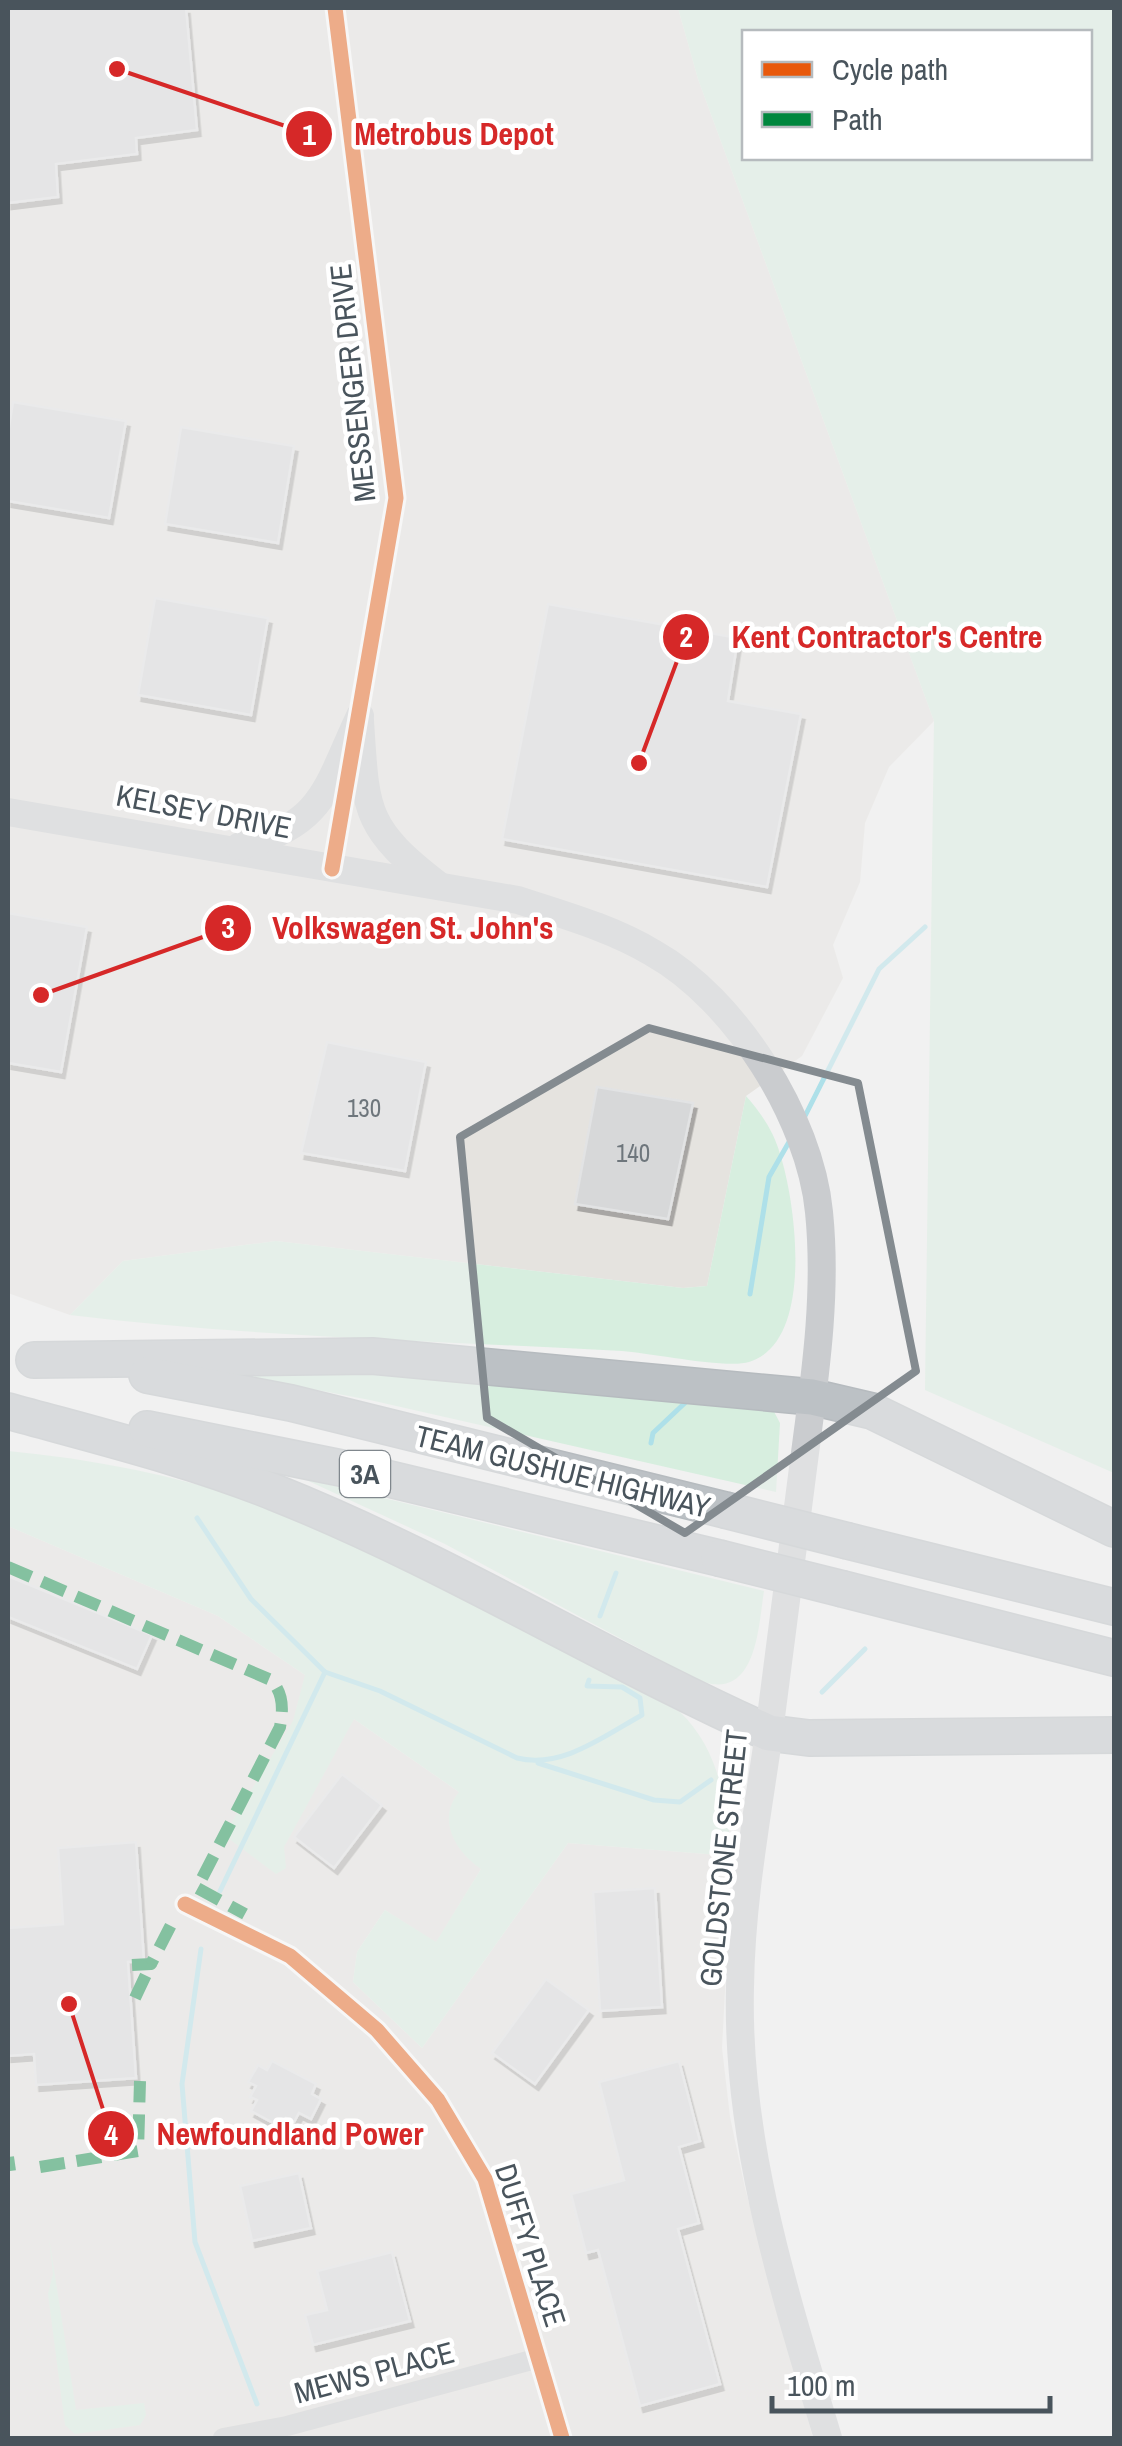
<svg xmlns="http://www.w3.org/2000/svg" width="1122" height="2446" font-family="'Archivo Narrow',sans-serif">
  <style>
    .commercial { fill: #e5e3df }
    .green { fill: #d7eedf; fill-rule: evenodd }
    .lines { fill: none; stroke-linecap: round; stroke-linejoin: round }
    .stream { stroke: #aee0e9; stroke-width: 5 }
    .building { fill: #d7d8d9; stroke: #e2e3e4; stroke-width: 2.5; filter: url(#shadow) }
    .motorway-casing { stroke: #b6bbbf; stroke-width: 38 }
    .minor { stroke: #cbccce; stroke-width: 20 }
    .secondary { stroke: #cacccf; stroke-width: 28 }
    .motorway { stroke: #bcc1c5; stroke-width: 35 }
    .motorway-bridge-casing { stroke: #b6bbbf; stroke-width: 38; stroke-linecap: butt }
    .motorway-bridge { stroke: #bcc1c5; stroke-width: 35 }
    .quiet { stroke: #00873e; stroke-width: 12; stroke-dasharray: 25 12; stroke-linecap: butt }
    .cycleway-casing { stroke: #fff; stroke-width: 21 }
    .cycleway { stroke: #e8590c; stroke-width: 15 }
    .marked { fill: none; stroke: #848b90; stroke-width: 8; stroke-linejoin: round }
    .labels { text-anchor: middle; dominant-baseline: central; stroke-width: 9; stroke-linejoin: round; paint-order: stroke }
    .number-label { font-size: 25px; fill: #6e767c }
    .shield { fill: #fff; stroke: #80878d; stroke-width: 2.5 }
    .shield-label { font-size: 28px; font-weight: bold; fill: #49545c }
    .street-label { font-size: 30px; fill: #49545c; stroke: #fff }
    .leader { fill: none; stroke: #d62828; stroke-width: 4 }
    .callout-dot { fill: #d62828; stroke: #fff; stroke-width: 4 }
    .mark-label { font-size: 30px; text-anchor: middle; font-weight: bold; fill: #fff }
    .callout-label { font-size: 32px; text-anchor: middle; font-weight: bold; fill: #d62828; stroke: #fff; stroke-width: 9; stroke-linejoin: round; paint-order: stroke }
  </style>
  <defs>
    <filter id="shadow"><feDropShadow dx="3.5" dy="6" stdDeviation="0" flood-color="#0004"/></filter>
  </defs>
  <rect width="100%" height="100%" fill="#f1f1f1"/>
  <g class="commercial">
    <path d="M8,8H678L698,79L934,721L889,767L865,823L860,882L833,945L843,978L802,1056L746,1096L707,1286L683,1288L276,1241L123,1261L70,1315L8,1293Z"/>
    <path d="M8,1526L218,1616L305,1675L354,1719L459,1792L481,1869L436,1943L385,1910L357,1952L353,1982L422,2048L568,1843L732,1856L722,2048L730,2117L745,2188L813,2438H8Z"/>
  </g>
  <g class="green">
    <path d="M678,8H1114V1473L925,1390L934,721L698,79ZM744,32H1090V158H744Z"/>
    <path d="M746,1096C761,1113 774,1132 780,1154C796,1203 815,1342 749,1362C727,1369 650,1353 622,1351C438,1341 253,1337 70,1315L123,1261L276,1241L683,1288L707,1286Z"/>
    <path d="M175,1363L287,1366L771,1406L780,1423L776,1492L370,1400Z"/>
    <path d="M8,1451C104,1460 197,1480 288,1513C425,1563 550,1646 680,1712C720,1751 726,1802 732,1856L568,1843L422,2048L353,1982L357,1952L385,1910L436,1942L481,1869C456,1852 436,1820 459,1792L354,1719L284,1847L286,1868L276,1874L224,1835L293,1721L305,1675L218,1616L8,1526Z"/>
    <path d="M302,1478L764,1591C759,1620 758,1691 712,1684C703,1683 692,1676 683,1672L445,1544Z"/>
    <path d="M49,2238L76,2410L144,2403L146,2415L140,2425L75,2434L65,2425L48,2294L53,2274Z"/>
  </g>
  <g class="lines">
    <g class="stream">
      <path d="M803,1120L879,969L925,927"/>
      <path d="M750,1294L769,1177L789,1142"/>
      <path d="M651,1443L653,1433L688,1400"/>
      <path d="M197,1518L251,1599L325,1672L220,1891"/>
      <path d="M600,1616L616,1573"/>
      <path d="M325,1672L380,1691L517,1758C562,1769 604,1736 642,1715L640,1698L622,1687L587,1686L589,1680"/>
      <path d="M822,1692L865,1649"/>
      <path d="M538,1763L654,1800L680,1802L711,1780"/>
      <path d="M201,1949L182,2084L195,2242L257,2404"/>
    </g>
  </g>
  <g class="building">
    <path d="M8,8H186L197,130L136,138L137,154L56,164L58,197L8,203Z"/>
    <path d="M13,402L126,421L109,518L8,501V433Z"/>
    <path d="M181,427L294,446L278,543L165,524Z"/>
    <path d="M155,598L268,618L251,715L138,695Z"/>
    <path d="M548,604L738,638L728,701L801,714L767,887L502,839Z"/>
    <path d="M8,913L87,927L61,1072L8,1063Z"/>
    <path d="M327,1042L426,1062L405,1171L301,1153Z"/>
    <path d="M597,1087L693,1103L668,1219L575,1204Z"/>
    <path d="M8,1576L152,1635L137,1669L8,1617Z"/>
    <path d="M342,1774L382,1805L334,1868L294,1837Z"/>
    <path d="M136,1842L144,1961L128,1962L136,2078L36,2085L34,2054L8,2056V1928L63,1924L58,1848Z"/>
    <path d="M655,1888L662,2007L600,2011L593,1892Z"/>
    <path d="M546,1979L589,2010L535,2084L492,2053Z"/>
    <path d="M272,2061L316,2084L312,2094L321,2099L311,2119L299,2113L294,2122L286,2118L281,2127L251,2111L257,2100L250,2097L256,2086L248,2082L258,2065L267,2070Z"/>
    <path d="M679,2061L700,2141L679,2147L699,2223L678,2229L720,2384L640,2406L598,2250L586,2253L571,2194L624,2180L599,2082Z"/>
    <path d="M299,2173L311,2228L252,2241L240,2186Z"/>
    <path d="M392,2252L410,2321L313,2345L305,2315L327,2310L317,2271Z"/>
  </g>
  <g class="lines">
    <g class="motorway-casing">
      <g id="motorway">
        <path d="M34,1360L372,1356L812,1397L872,1411L1114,1529"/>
        <path d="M147,1375L291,1403L725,1510"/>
        <path d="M8,1411C98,1436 189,1458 276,1493C446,1561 602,1658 769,1733L809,1738L1114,1735"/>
        <path d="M147,1429L356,1471L719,1558"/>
        <path d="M848,1541L1114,1607"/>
        <path d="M843,1589L1114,1658"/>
      </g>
    </g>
    <g class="minor">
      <path d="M332,869L396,498L335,8"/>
      <path d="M185,1904L290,1956L377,2030L438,2100L485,2179L562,2438"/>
      <path d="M223,2438L287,2426L539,2358"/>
    </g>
    <g class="secondary">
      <path d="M360,721C366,810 363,827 437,884"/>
      <path d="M8,812L518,900C564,915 611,928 653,953C735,999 810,1118 819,1212C828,1300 813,1389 802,1476C791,1564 780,1652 768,1740C756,1822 741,1904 740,1987C736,2142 784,2291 828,2438"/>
      <path d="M240,846C324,825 326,788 360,716"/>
    </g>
    <use href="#motorway" class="motorway"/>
    <g class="motorway-bridge-casing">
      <g id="motorway-bridge">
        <path d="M725,1510L848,1541"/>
        <path d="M719,1558L843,1589"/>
      </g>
    </g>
    <use href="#motorway-bridge" class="motorway-bridge"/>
    <g class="quiet">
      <path d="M8,1567L271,1680C284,1694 283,1709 280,1727L197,1888L245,1914"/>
      <path d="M132,1965L151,1964L174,1919"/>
      <path d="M135,1998L151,1964"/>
      <path d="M8,2157L10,2171"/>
      <path d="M40,2167L138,2151L140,2081"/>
    </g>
    <g class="cycleway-casing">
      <g id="cycleway">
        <path d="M332,869L396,498L335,8"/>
        <path d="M185,1904L290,1956L377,2030L438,2100L485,2179L562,2438"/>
      </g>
    </g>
    <use href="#cycleway" class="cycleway"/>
  </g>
  <path d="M0 0H1122V2446H0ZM649,1028L858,1083L916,1371L685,1533L487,1418L460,1137Z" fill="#f1f1f1" fill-opacity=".55" fill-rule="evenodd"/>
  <path class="marked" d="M649,1028L858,1083L916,1371L685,1533L487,1418L460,1137Z"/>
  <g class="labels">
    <g class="number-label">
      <text x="364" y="1108">130</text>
      <text x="633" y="1153">140</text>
    </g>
    <rect class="shield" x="340" y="1451" width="50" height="46" rx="8"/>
    <g class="shield-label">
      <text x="365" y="1474">3A</text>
    </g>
    <g class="street-label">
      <text transform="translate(352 383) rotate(-96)">MESSENGER DRIVE</text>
      <text transform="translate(204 811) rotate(11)">KELSEY DRIVE</text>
      <text transform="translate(563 1471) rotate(14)">TEAM GUSHUE HIGHWAY</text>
      <text transform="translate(723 1858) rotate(-84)">GOLDSTONE STREET</text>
      <text transform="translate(531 2245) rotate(72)">DUFFY PLACE</text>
      <text transform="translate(374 2372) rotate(-15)">MEWS PLACE</text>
    </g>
  </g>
  <path class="leader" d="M117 69L309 134M639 763L686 637M41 995L228 928M69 2004L111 2134"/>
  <g class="callout-dot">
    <circle cx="117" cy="69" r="10"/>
    <circle cx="639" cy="763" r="10"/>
    <circle cx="41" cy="995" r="10"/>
    <circle cx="69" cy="2004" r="10"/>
    <circle cx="309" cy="134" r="25"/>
    <circle cx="686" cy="637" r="25"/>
    <circle cx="228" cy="928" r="25"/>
    <circle cx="111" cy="2134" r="25"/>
  </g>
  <g class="mark-label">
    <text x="309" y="145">1</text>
    <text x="686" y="647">2</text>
    <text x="228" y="938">3</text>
    <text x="111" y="2145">4</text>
  </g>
  <g class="callout-label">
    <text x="454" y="145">Metrobus Depot</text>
    <text x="887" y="648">Kent Contractor's Centre</text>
    <text x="413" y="939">Volkswagen St. John's</text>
    <text x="290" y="2145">Newfoundland Power</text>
  </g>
  <rect width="1122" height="2446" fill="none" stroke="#49545c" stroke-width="20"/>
  <rect x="742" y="30" width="350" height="130" fill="#ffffff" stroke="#b6bbbe" stroke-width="2.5"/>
  <rect x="762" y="62" width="50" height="15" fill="#e8590c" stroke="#b6bbbe" stroke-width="2.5"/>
  <text x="832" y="80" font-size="30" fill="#49545c">Cycle path</text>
  <rect x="762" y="112" width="50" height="15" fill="#00873e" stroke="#b6bbbe" stroke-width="2.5"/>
  <text x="832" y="130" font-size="30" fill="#49545c">Path</text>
  <path d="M772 2396v15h278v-15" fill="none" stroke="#49545c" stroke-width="5"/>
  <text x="787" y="2396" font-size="30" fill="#49545c" stroke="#ffffff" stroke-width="8" paint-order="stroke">100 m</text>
</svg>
